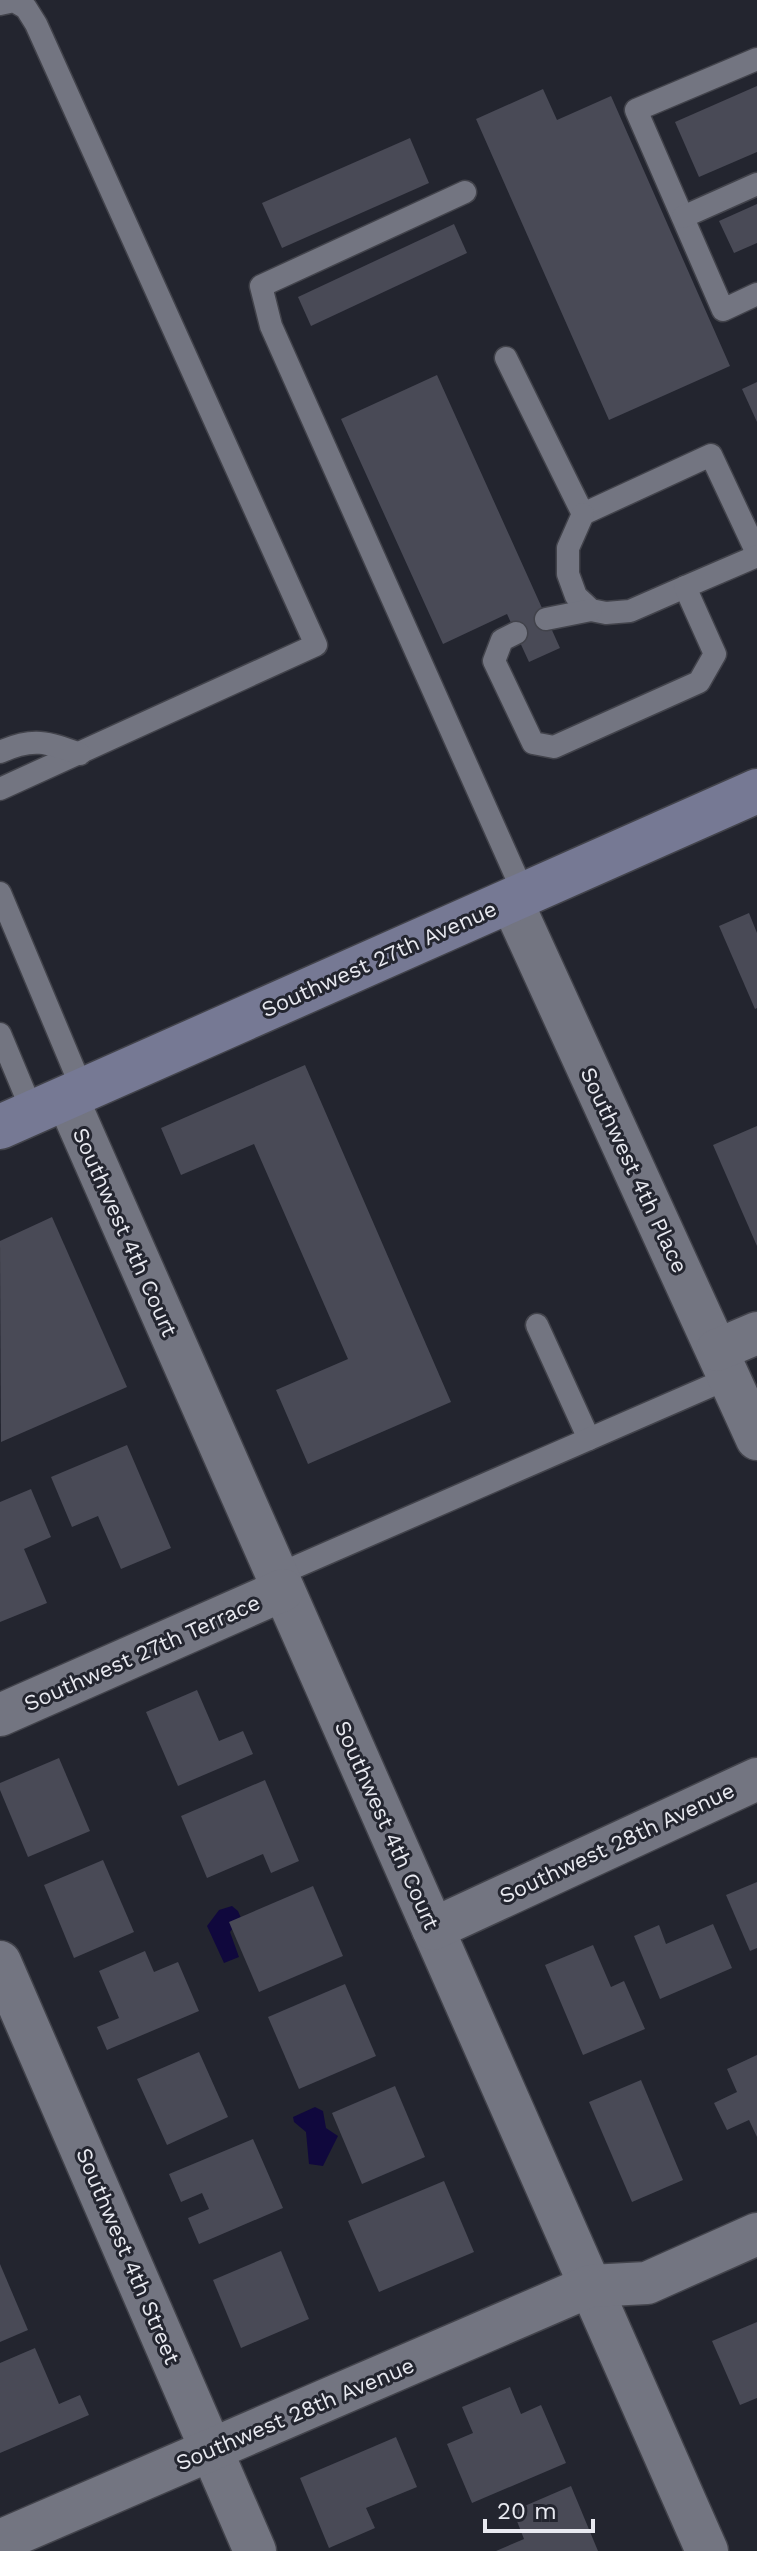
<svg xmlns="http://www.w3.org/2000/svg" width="757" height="2551" font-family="'Work Sans',sans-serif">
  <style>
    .water { fill: #10083d }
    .building { fill: #494a56 }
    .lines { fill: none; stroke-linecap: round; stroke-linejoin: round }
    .lane-casing { stroke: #42434b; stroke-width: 25 }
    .street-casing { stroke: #42434b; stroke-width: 45 }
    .secondary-casing { stroke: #42434b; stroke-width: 47 }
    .lane { stroke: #737581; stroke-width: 22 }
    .street { stroke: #737581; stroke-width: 42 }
    .secondary { stroke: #767994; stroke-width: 44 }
    .labels { text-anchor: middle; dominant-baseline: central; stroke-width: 6; stroke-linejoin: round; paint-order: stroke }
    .street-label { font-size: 22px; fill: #e8e9f0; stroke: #23252f }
  </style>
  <rect width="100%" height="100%" fill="#23252f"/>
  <g class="water">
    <path d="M232,1906L238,1911L241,1918L230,1932L239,1957L224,1963L207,1926L219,1910Z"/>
    <path d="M315,2107L323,2111L326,2128L338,2136L323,2166L309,2164L306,2132L294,2122L293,2117Z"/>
  </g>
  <g class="building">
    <path d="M757,86V152L699,177L675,122Z"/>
    <path d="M543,89L557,120L611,96L730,366L609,420L476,119Z"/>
    <path d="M410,138L429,183L282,248L262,203Z"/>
    <path d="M757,204V243L734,253L719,221Z"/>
    <path d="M454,224L467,253L311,326L298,297Z"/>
    <path d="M437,375L560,648L529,662L507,614L443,644L341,419Z"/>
    <path d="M757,382V422L742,389Z"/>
    <path d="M749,913L757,933V1008L755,1009L719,926Z"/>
    <path d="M305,1065L451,1402L308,1464L276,1390L348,1359L254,1144L181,1175L161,1128Z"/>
    <path d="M757,1126V1246L713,1145Z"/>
    <path d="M52,1217L127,1387L1,1442L0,1241Z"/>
    <path d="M127,1445L171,1548L121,1569L98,1516L72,1527L51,1477Z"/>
    <path d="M31,1489L51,1537L24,1549L47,1603L0,1622V1502Z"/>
    <path d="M197,1690L219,1741L243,1731L253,1754L178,1786L146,1712Z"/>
    <path d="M59,1758L90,1831L28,1857L0,1790V1783Z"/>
    <path d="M265,1780L299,1861L271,1873L263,1854L207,1878L181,1816Z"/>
    <path d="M103,1860L134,1932L74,1958L44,1885Z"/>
    <path d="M757,1882V1948L750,1951L726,1895Z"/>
    <path d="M313,1886L343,1956L259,1992L229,1922Z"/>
    <path d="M713,1924L732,1968L660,1999L634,1936L659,1925L666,1944Z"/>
    <path d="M593,1945L611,1987L624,1981L645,2029L583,2055L545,1965Z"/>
    <path d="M145,1951L154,1972L178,1962L199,2011L107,2050L97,2027L119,2018L99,1971Z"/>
    <path d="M345,1984L376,2056L299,2089L268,2017Z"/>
    <path d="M199,2052L228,2117L167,2145L137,2079Z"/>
    <path d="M757,2055V2137L749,2120L727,2130L714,2103L737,2092L727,2069Z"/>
    <path d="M641,2080L683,2180L632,2202L589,2102Z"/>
    <path d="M395,2086L425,2157L362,2184L332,2113Z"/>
    <path d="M253,2139L283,2208L199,2244L188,2218L209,2209L202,2193L181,2202L169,2174Z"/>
    <path d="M444,2181L474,2252L379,2292L348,2221Z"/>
    <path d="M281,2251L309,2319L241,2348L213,2280Z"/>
    <path d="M0,2264L28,2330L0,2342Z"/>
    <path d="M757,2322V2398L740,2405L712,2341Z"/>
    <path d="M35,2348L59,2404L80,2395L89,2415L0,2453V2363Z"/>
    <path d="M510,2387L521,2414L541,2405L566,2463L472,2503L447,2444L473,2433L462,2407Z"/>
    <path d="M396,2437L417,2487L366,2508L375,2528L329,2548L300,2478Z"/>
    <path d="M571,2486L598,2551H496L524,2539L513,2511Z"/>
  </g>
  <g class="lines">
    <g class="lane-casing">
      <g id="lane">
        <path d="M0,4L14,1L26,8L36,24L316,645L0,789"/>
        <path d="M757,59L636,110L723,310L757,294"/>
        <path d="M465,192L261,286L271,326L524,894"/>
        <path d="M683,217L757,184"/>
        <path d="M506,358L583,514L711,455L757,553"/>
        <path d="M583,514L568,548V574L576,596L591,610L606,613L630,611L685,587"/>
        <path d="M546,619L591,610"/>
        <path d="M516,633L502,640L494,661L533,743L554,747L699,682L715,654L685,587L757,556"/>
        <path d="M0,752C33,737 47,742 80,754"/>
        <path d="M0,893L83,1091"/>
        <path d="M0,1034L33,1113"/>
        <path d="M537,1325L589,1439"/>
        <path d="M277,1575L729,1378"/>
      </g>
    </g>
    <g class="street-casing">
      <g id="street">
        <path d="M511,900L757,1439"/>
        <path d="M67,1098L707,2551"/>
        <path d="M717,1350L757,1333"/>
        <path d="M0,1715L283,1590"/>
        <path d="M433,1929L757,1779"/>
        <path d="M0,1962L255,2551"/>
        <path d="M0,2541L590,2286L647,2283L757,2234"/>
      </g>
    </g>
    <g class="secondary-casing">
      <path id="secondary" d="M0,1127L757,791"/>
    </g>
    <use href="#lane" class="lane"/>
    <use href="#street" class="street"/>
    <use href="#secondary" class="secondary"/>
  </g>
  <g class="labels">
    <g class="street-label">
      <text transform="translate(379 959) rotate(-24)">Southwest 27th Avenue</text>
      <text transform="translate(634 1170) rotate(65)">Southwest 4th Place</text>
      <text transform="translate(125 1232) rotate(66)">Southwest 4th Court</text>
      <text transform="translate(142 1653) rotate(-24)">Southwest 27th Terrace</text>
      <text transform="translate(387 1825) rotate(66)">Southwest 4th Court</text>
      <text transform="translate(617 1843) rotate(-25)">Southwest 28th Avenue</text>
      <text transform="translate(128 2256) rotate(67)">Southwest 4th Street</text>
      <text transform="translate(295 2414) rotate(-23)">Southwest 28th Avenue</text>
    </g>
  </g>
  <path d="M485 2519v12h108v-12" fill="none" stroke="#e8e9f0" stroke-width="4"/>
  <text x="497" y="2519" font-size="24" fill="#e8e9f0" stroke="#23252f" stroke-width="6" paint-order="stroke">20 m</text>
</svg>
